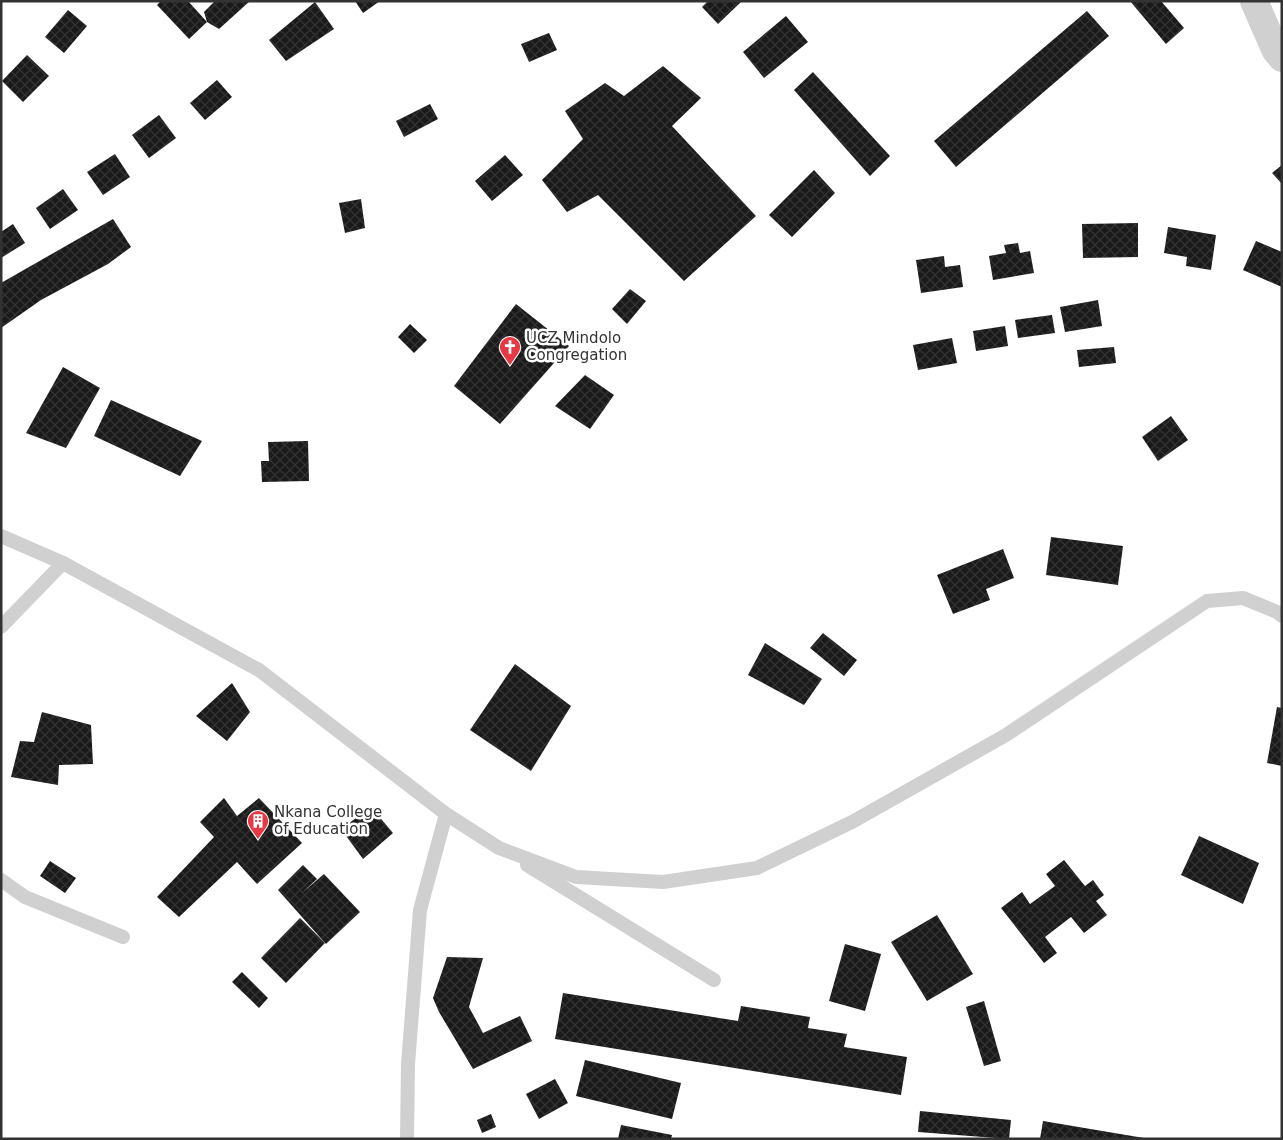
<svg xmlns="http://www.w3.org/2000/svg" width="1283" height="1140" font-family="'DejaVu Sans',sans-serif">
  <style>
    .building { fill: url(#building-cross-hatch) }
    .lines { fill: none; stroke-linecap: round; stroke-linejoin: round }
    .service { stroke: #d0d0d0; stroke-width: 14 }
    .minor { stroke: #d0d0d0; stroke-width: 28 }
    .labels { text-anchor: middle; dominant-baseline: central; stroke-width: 5; stroke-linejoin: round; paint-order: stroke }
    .poi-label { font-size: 15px; fill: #333; stroke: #fff; text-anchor: start }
  </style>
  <defs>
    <pattern id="building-cross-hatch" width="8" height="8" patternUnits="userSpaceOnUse" patternTransform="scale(1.25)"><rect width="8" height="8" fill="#1a1a1a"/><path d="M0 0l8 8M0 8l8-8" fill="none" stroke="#333"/></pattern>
  </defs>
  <rect width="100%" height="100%" fill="#fff"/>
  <g class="building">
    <path d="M161,1H188L207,22L189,39L157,5Z"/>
    <path d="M215,1H250L219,29L207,22L204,12Z"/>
    <path d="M355,1H380L363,13Z"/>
    <path d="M708,1H742L718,24L702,7Z"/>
    <path d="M1130,1H1161L1184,28L1166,44Z"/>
    <path d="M315,2L334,29L286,61L269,40Z"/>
    <path d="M68,10L87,26L64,53L45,37Z"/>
    <path d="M1087,11L1109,36L956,167L934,141Z"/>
    <path d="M786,16L808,42L764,78L743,52Z"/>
    <path d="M549,33L557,50L529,62L521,44Z"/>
    <path d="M27,55L49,76L23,102L2,81Z"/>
    <path d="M663,66L701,98L672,126L756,216L684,281L598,195L567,212L542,180L583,139L565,111L605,83L624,96Z"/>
    <path d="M813,72L890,156L870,176L794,90Z"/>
    <path d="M217,80L232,97L205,120L190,103Z"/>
    <path d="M430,104L438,119L404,137L396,121Z"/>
    <path d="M159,115L176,138L149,158L132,135Z"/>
    <path d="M115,154L130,177L103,195L87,172Z"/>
    <path d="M505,155L523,175L492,201L475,181Z"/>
    <path d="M1282,165V184L1272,173Z"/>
    <path d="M814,170L835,193L792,237L769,215Z"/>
    <path d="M63,189L78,210L50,229L36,208Z"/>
    <path d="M361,199L365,228L345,233L339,203Z"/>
    <path d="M113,219L131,247L108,264L41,300L1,328V283Z"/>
    <path d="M1138,223V257L1083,258L1082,224Z"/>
    <path d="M13,224L25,243L1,258V232Z"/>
    <path d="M1168,227L1216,235L1211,270L1186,266L1187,257L1164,253Z"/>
    <path d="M1256,241L1282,252V287L1243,270Z"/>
    <path d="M1018,243L1020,253L1030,251L1034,273L993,280L989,256L1006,253L1004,245Z"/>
    <path d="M944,256L945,267L960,265L963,287L921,293L916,260Z"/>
    <path d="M630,289L646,301L627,324L612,309Z"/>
    <path d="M1098,300L1102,326L1065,332L1060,307Z"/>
    <path d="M516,304L569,346L500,424L454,386Z"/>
    <path d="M1052,315L1055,333L1018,338L1015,320Z"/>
    <path d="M410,324L427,340L414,353L398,337Z"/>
    <path d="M1005,326L1008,346L976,351L973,331Z"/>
    <path d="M952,338L957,363L918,370L913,345Z"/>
    <path d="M1114,347L1116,363L1079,367L1077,350Z"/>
    <path d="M63,367L100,388L66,448L26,433Z"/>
    <path d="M585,375L614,395L590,429L555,406Z"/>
    <path d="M111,400L202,441L180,476L94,436Z"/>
    <path d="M1171,416L1188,440L1158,461L1142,437Z"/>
    <path d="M308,441L309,481L262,482L261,461H269L268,442Z"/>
    <path d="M1051,537L1123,546L1118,585L1046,575Z"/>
    <path d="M1003,549L1014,578L986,589L990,600L953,614L937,575Z"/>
    <path d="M823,633L857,660L844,676L810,648Z"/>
    <path d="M765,643L822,679L804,705L748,675Z"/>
    <path d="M515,664L571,706L531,771L470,730Z"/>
    <path d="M232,683L250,712L227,741L196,716Z"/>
    <path d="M1277,707L1282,708V766L1267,763Z"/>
    <path d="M42,712L91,725L93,764L59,765L58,785L11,777L20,741L34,742Z"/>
    <path d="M224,798L237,816L259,798L302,843L257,884L237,862L179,917L157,897L214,837L200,822Z"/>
    <path d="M371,807L393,833L363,859L341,829Z"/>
    <path d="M1199,836L1259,863L1243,904L1181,875Z"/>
    <path d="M1064,860L1085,886L1093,880L1104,895L1096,901L1107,915L1084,933L1071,917L1045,937L1057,953L1044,963L1001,908L1022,892L1030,904L1055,886L1046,874Z"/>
    <path d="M50,861L76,878L65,893L40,876Z"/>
    <path d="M303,865L317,879L302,893L324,874L360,912L326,944L278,890Z"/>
    <path d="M937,915L973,974L927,1001L891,942Z"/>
    <path d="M300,918L325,943L286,983L261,958Z"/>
    <path d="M845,944L881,954L865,1011L829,1001Z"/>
    <path d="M447,957L483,958L469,1007L483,1033L520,1016L532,1041L473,1069L439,1012L433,998Z"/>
    <path d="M242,972L268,998L259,1008L232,982Z"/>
    <path d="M563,993L738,1021L741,1006L810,1017L808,1028L847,1034L844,1047L907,1057L901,1095L555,1039Z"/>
    <path d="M984,1001L1001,1061L984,1066L966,1007Z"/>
    <path d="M585,1060L681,1083L672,1119L576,1096Z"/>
    <path d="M555,1079L568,1103L539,1119L526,1094Z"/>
    <path d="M920,1111L1011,1120L1009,1139L918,1132Z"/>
    <path d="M491,1114L496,1127L482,1133L477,1120Z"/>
    <path d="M1043,1121L1144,1138V1139H1040Z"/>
    <path d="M621,1125L672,1135L671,1139H618Z"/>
  </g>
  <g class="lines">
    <g class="service">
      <path d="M1,536L63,563L259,670L446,814L499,848L576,877L663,882L757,868L852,822L1006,735L1207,601L1243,598L1277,612L1282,616"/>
      <path d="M1,627L63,563"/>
      <path d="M527,865L714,980"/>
      <path d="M1,880L25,897L123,937"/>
      <path d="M407,1139L408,1064L420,910L446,814"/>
    </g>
    <path class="minor" d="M1254,1L1276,51L1282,58"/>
  </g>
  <defs>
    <g id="church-pin" transform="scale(1.125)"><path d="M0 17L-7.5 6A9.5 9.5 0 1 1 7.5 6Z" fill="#e63946" stroke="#fff"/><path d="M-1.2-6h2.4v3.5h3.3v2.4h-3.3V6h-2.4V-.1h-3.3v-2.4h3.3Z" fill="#fff"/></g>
    <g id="building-pin" transform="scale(1.125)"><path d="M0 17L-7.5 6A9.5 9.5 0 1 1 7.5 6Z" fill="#e63946" stroke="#fff"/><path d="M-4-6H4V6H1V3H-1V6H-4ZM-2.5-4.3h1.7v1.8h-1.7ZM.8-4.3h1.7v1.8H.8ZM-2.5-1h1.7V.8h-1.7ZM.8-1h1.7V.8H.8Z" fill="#fff"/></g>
  </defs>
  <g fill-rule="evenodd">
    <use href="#church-pin" x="510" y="347"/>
    <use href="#building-pin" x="258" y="821"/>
  </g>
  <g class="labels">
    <g class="poi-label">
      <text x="526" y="338">UCZ Mindolo<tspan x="526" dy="17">Congregation</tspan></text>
      <text x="274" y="812">Nkana College<tspan x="274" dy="17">of Education</tspan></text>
    </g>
  </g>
  <rect width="1283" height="1140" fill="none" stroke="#333333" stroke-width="5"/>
</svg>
